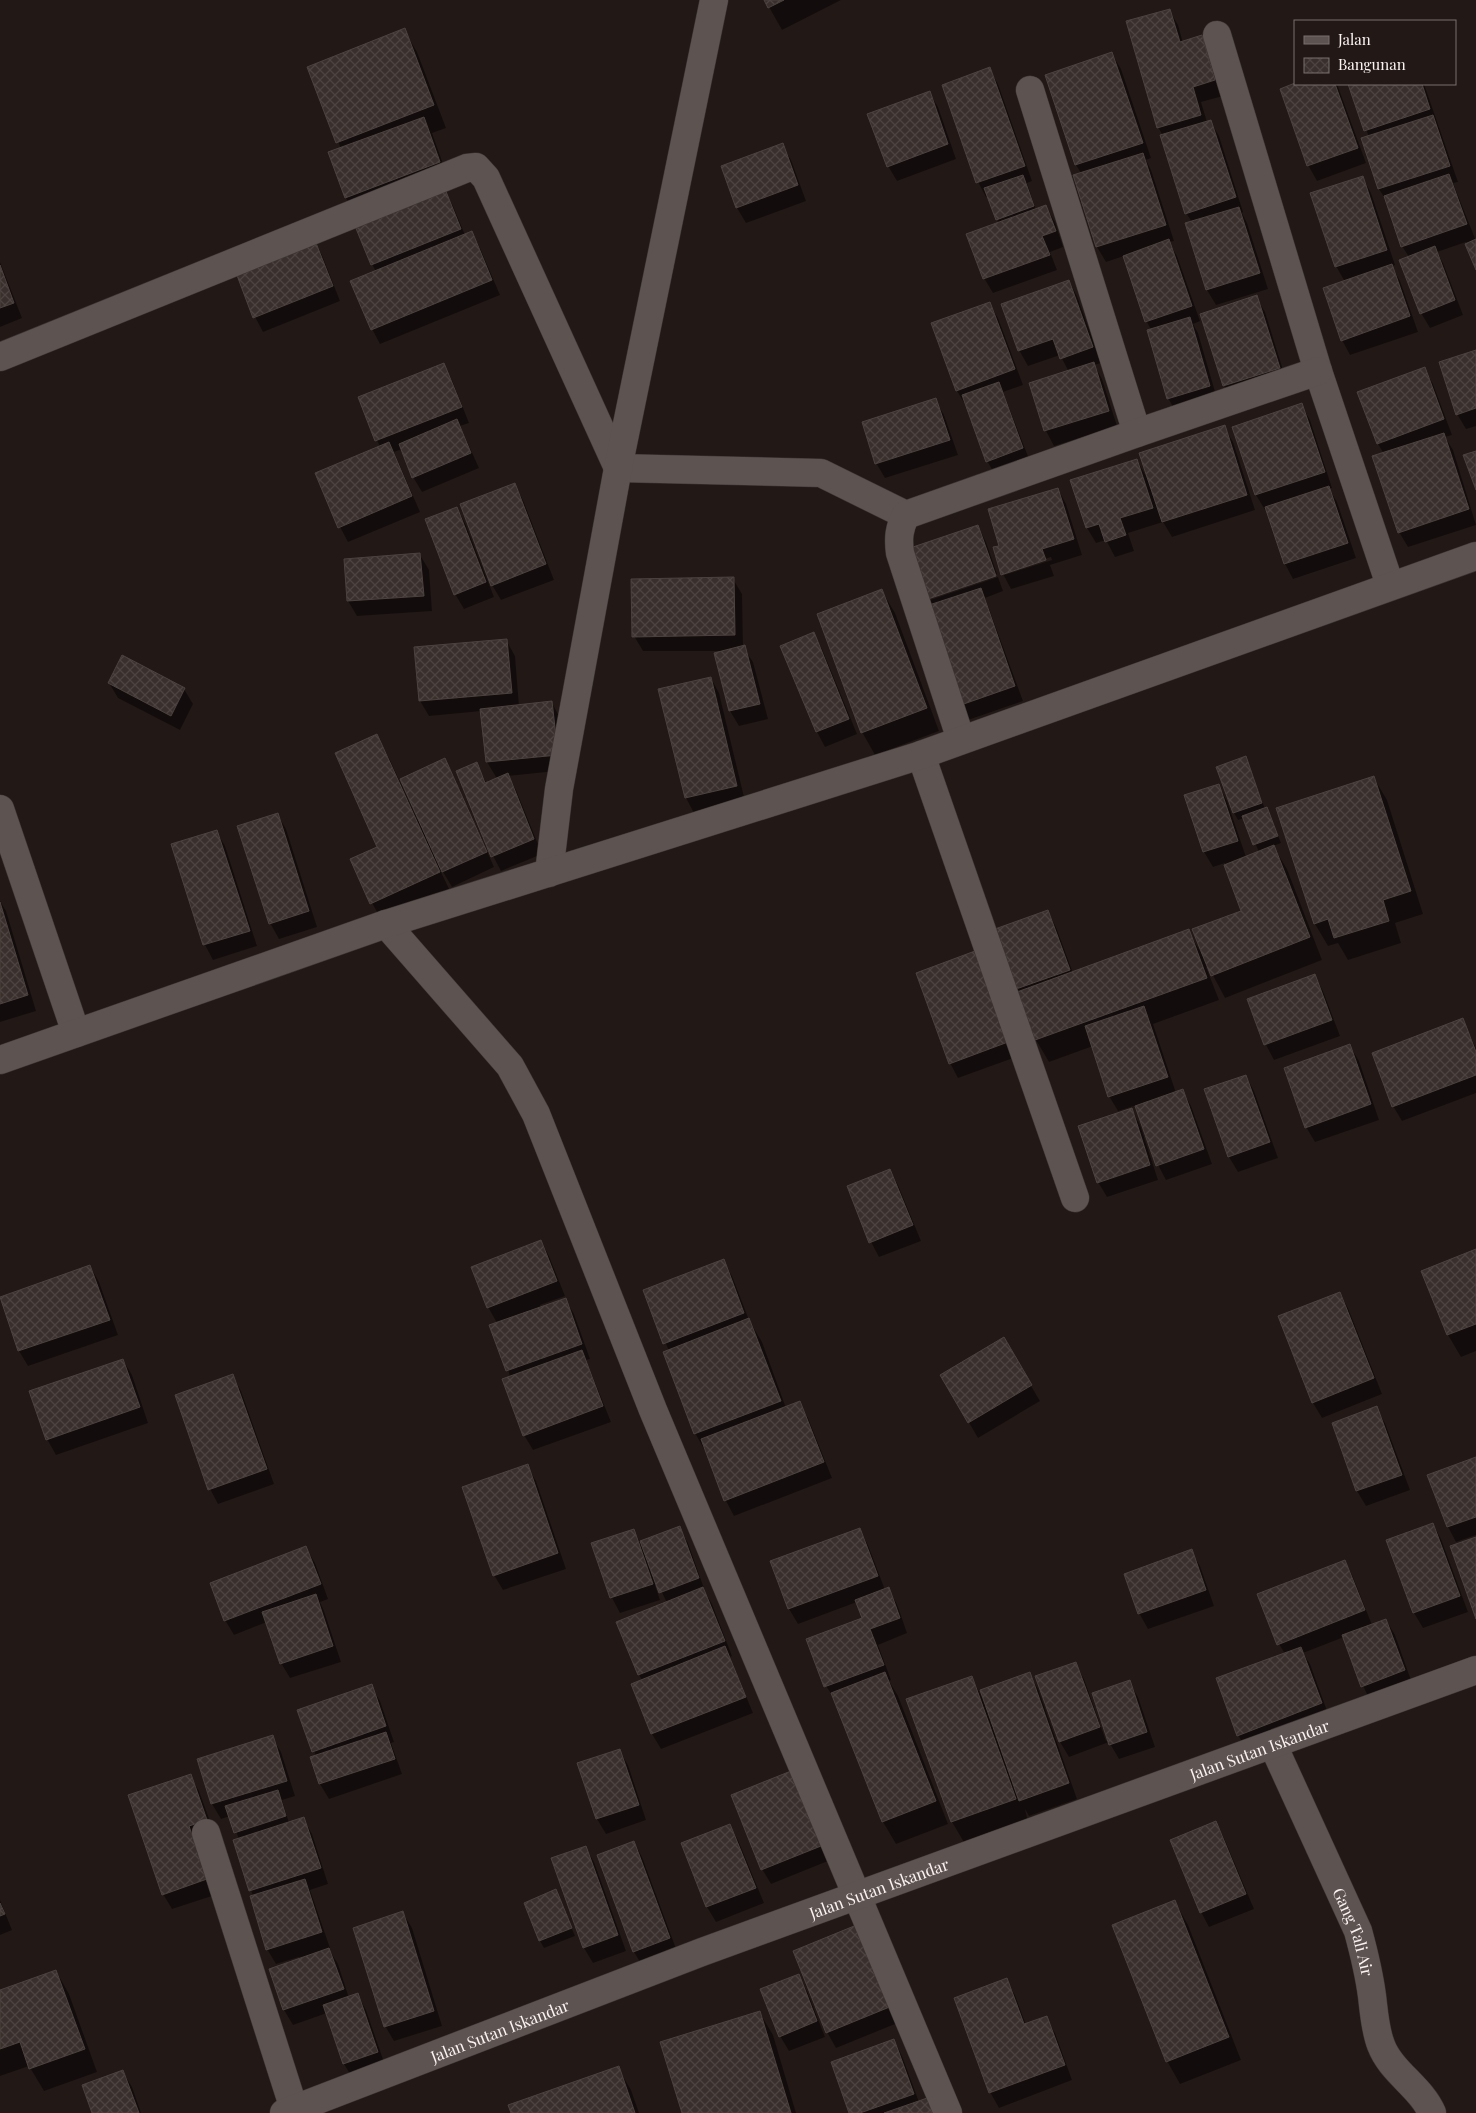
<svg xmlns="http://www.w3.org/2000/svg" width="1476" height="2113" font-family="'Playfair Display',serif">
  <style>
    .shadow { fill: #0007; fill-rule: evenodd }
    .building { fill: url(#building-cross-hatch); stroke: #4c423f }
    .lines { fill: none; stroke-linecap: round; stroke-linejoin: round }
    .minor-casing { stroke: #3b3534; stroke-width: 29 }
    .minor { stroke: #5d5351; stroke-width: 28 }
    .labels { text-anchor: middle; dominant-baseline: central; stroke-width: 4; stroke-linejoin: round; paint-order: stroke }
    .street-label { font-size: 16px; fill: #faf3f2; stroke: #221917 }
  </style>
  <defs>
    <pattern id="building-cross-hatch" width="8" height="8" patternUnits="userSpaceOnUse" patternTransform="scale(1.25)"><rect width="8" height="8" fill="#39302d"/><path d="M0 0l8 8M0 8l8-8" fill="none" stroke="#4d4442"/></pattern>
  </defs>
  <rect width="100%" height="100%" fill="#221917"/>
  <g class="shadow">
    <path d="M765,0H841L782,30Z"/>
    <path d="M1169,10L1178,25L1183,43L1202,37L1211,52L1223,96L1201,102L1207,122L1210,121L1219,136L1243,212L1242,213L1247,223L1268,289L1216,305L1207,290L1187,224L1192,222L1186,213L1163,136L1158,127Z"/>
    <path d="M404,30L417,52L446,128L432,133L448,178L355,213L346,198L329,153L341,149L309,67Z"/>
    <path d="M1112,54L1121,69L1151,158L1146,160L1151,170L1174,241L1169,242L1177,256L1200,321L1193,324L1198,333L1218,402L1177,414L1168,398L1151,330L1147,322L1124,256L1106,262L1097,247L1081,173L1076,165L1046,76Z"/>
    <path d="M989,69L998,84L1032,181L1027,183L1036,210L1046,207L1055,222L1063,247L1050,252L1057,270L993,293L984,278L999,223L989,197H986L978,182Z"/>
    <path d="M1297,84H1337L1366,163L1317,181L1308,165Z"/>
    <path d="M1349,84H1424L1458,182L1453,183L1476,241V267L1466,242L1437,252L1443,263L1463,315L1430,328L1421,313L1409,257L1402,246L1387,202L1379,189L1363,139L1369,137Z"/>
    <path d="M929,92L938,107L956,159L897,181L888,166Z"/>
    <path d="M782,145L791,160L806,201L746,223L737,208L722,167Z"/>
    <path d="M1363,178L1371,193L1395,265L1392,266L1400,281L1418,332L1350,355L1342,340L1345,282L1336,266Z"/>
    <path d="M444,191L453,206L465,235L471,232L480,248L500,295L380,344L372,329L376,272L372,264Z"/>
    <path d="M313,239L322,255L340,301L263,332L255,317Z"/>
    <path d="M0,262L22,318L0,327Z"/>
    <path d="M1069,281L1077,296L1101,363L1094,365L1102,379L1117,426L1054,446L1046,431L1031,384L1069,372L1060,355L1028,366L1019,350Z"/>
    <path d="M1256,297L1265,312L1287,383L1233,401L1224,385Z"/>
    <path d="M989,303L998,318L1023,385L1003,392L1031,464L996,476L987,461L966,406L957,391L933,323Z"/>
    <path d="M1476,352V426L1466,429L1457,414Z"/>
    <path d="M443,365L452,380L469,423L460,426L479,468L422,492L413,477L402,449L394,452L420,512L348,542L340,527L380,447L359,398Z"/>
    <path d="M1424,369L1433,384L1452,435L1445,437L1453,450L1476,525L1408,547L1399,532L1384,454L1378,444L1359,393Z"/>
    <path d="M935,400L944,415L958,455L885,478L876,463Z"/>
    <path d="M1301,404L1310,420L1332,488L1329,489L1337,502L1356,558L1293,579L1285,564L1267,509L1265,510L1256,495L1234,427Z"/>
    <path d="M1224,427L1233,442L1255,510L1172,537L1163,522L1128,533L1134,551L1115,557L1106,540L1096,543L1087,528L1072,481L1137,460L1148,480Z"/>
    <path d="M515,485L523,500L554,580L501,600L492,585Z"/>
    <path d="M1058,489L1066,504L1082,555L1050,565L1054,576L1011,589L1003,574ZM1051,557L1052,560L1004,575V572Z"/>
    <path d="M457,508L465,523L494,597L464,609L455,594Z"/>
    <path d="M978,526L986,542L997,574L927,598V601L998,577L1003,591L985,598L1023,701L968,720L959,705L925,608L930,607L926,600L909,550Z"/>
    <path d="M420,555L429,570L432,611L357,616L348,601Z"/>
    <path d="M733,579L742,594L743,647L753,662L768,719L739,726L730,711L724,651H643L634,636Z"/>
    <path d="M882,591L895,613L939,731L875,755L862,732Z"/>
    <path d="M813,634L822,649L857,734L825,747L817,732Z"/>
    <path d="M506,640L515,656L519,706L552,703L560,718L566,770L508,776L516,790L542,854L501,871L493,856L476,764L487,784L502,777H496L487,762L482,711L429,716L420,701Z"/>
    <path d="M711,678L719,693L745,801L694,813L686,798L660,690Z"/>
    <path d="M109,683L184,689L193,704L180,730L118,698Z"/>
    <path d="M376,736L389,758L417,819L419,818L445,760L453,775L494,867L452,887L443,872H441L452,895L385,926L372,903L379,847Z"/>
    <path d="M1245,758L1265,809L1270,816L1281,843L1273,846L1287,869L1322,960L1225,998L1208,966L1206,967L1219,1000L1153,1024L1176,1093L1183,1091L1191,1106L1212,1164L1166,1180L1158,1165L1137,1105L1118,1111L1109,1096L1093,1046L1049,1062L1036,1040L997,930L1048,912L1056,927L1073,973L1188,931L1203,956L1204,955L1243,911L1225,863L1213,867L1204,852L1186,796L1218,785L1227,801L1246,857L1259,852L1244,818L1238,820L1234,813L1218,767Z"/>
    <path d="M1374,778L1387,800L1423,914L1395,923L1401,943L1348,960L1338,943L1328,946L1315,924L1278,808Z"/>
    <path d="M277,814L286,829L317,927L279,939L270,923Z"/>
    <path d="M216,831L225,846L257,946L213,960L205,945L173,845Z"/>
    <path d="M0,901L6,911L36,1011L0,1022Z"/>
    <path d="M974,953L1016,1057L958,1078L950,1063Z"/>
    <path d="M1314,975L1323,991L1340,1036L1274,1060L1266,1045L1249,1000Z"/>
    <path d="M1462,1020L1476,1048V1093L1402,1121L1393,1106Z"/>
    <path d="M1350,1046L1359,1061L1379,1120L1315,1142L1306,1127Z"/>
    <path d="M1246,1076L1254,1091L1278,1158L1238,1172L1229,1157Z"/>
    <path d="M1132,1110L1140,1125L1158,1180L1107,1197L1098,1182Z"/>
    <path d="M890,1170L898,1185L921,1241L879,1257L871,1242Z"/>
    <path d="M541,1241L549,1256L565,1296L540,1305L541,1308L565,1299L574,1314L590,1359L586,1360L611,1422L533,1450L524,1435L497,1323L488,1307Z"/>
    <path d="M1476,1250V1351L1461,1357L1448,1335L1423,1271Z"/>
    <path d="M723,1261L732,1276L749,1320L762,1342L786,1408L799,1403L808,1418L832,1478L734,1516L726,1501L708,1456L695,1433L669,1351L644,1291Z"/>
    <path d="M90,1266L99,1282L118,1335L28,1366L19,1351L1,1298Z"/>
    <path d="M1340,1293L1348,1308L1382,1394L1322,1418L1313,1403Z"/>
    <path d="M1003,1339L1040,1401L978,1438L941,1375Z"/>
    <path d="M123,1360L132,1375L148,1423L56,1455L47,1439Z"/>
    <path d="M233,1376L241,1391L274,1484L218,1504L210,1489Z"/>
    <path d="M1376,1408L1385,1423L1410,1490L1366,1506L1357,1491L1333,1424Z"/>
    <path d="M1476,1458V1535L1456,1542L1448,1527L1429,1476Z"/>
    <path d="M527,1466L536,1481L566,1569L503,1590L494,1575Z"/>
    <path d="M1433,1524L1441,1539L1468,1612L1423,1628L1414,1613L1388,1540Z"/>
    <path d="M679,1528L688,1543L706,1594L712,1604L732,1656L730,1657L753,1713L661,1749L652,1734L633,1685L642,1681L639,1674L667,1603L658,1584L655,1585L660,1600L620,1613L612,1598L593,1544L634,1531L640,1542Z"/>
    <path d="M860,1530L868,1545L885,1590L888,1589L897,1604L907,1633L878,1645L891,1680L889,1681L898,1696L948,1824L896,1844L883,1822L836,1701L826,1686L864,1619L857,1602L798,1624L789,1609L771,1562Z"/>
    <path d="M306,1548L315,1563L328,1599L320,1602L324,1611L341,1662L290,1678L281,1663L267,1622L234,1635L225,1620Z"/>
    <path d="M1191,1551L1200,1566L1214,1606L1148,1629L1139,1613Z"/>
    <path d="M1345,1561L1353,1577L1372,1625L1386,1620L1395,1635L1413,1686L1371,1702L1363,1686L1344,1637L1303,1653L1310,1664L1330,1719L1247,1750L1238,1735L1285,1654L1279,1644Z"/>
    <path d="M1075,1663L1084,1679L1106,1741L1109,1740L1129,1682L1138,1697L1155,1747L1119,1759L1109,1742L1069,1757L1060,1742L1037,1677Z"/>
    <path d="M1029,1674L1038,1689L1077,1799L1029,1816L1025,1809L1028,1822L965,1844L952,1822L971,1677L982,1697Z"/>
    <path d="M371,1686L380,1701L394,1742L391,1743L402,1774L329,1799L320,1784L312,1757L316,1756L299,1711Z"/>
    <path d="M272,1737L281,1752L295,1796L282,1800L289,1823L303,1818L312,1834L328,1884L310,1890L330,1948H328L338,1964L349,1998L358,1995L366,2010L386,2068L353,2079L344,2064L327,2013L293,2025L284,2010L271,1969L300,1959L299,1957L276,1964L267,1949L253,1896L234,1841L239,1839L230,1816L221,1819L212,1804Z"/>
    <path d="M619,1750L628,1765L646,1820L606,1834L597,1819L579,1764Z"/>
    <path d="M791,1773L828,1861L771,1884L762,1869Z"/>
    <path d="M190,1776L199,1791L215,1835V1895L172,1909L163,1894Z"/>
    <path d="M1216,1823L1224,1838L1254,1909L1209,1927L1201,1912Z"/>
    <path d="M729,1825L738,1840L764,1903L716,1922L707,1907L682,1844Z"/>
    <path d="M634,1842L642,1857L678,1954L643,1967L634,1952L599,1856Z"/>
    <path d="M585,1847L594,1862L626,1951L593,1963L584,1948L552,1859Z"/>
    <path d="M556,1891L575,1936L544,1948L540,1941Z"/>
    <path d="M0,1900L12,1930L0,1935Z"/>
    <path d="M1175,1902L1188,1925L1241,2060L1180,2084L1167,2061Z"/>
    <path d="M403,1913L412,1928L442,2026L394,2041L385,2026Z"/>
    <path d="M859,1925L900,2022L836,2048L827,2032Z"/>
    <path d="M56,1971L69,1994L97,2072L44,2091L29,2066L0,2076V1992Z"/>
    <path d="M798,1976L807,1991L825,2037L789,2051L780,2036Z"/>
    <path d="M1006,1980L1015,1995L1026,2025L1046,2018L1055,2033L1072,2080L999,2108L990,2092Z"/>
    <path d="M760,2013L773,2035L796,2113H683Z"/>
    <path d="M894,2040L902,2056L919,2102L942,2113H850Z"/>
    <path d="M618,2068L631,2090L639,2113H512Z"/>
    <path d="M123,2072L132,2087L141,2113H93Z"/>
  </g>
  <g class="building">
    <path d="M764,0H784L768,8Z"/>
    <path d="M1170,9L1180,42L1202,35L1215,80L1193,87L1201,115L1157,128L1126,21Z"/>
    <path d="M405,28L434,105L336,143L307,67Z"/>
    <path d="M1112,52L1143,143L1075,165L1045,75Z"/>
    <path d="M990,67L1025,166L976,183L942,85Z"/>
    <path d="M1295,83L1335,84L1358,148L1307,166L1280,89Z"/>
    <path d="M1348,84H1422L1430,109L1364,131Z"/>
    <path d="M930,91L948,144L887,167L867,114Z"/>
    <path d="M1433,115L1450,166L1378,189L1361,138Z"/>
    <path d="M424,117L440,162L345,198L328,152Z"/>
    <path d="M1211,120L1236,197L1185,214L1160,135Z"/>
    <path d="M783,143L798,185L736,208L721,166Z"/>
    <path d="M1143,153L1166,225L1096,247L1073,175Z"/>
    <path d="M1449,174L1467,224L1401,247L1384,196Z"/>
    <path d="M1023,175L1034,206L996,220L984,188Z"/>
    <path d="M1363,176L1387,250L1335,267L1310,193Z"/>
    <path d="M445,189L461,229L371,265L355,226Z"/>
    <path d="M1046,205L1056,231L1042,236L1050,255L983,279L966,234Z"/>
    <path d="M1239,207L1260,273L1206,290L1185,223Z"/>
    <path d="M472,231L492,280L371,330L350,281Z"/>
    <path d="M314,238L333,286L253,318L235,270Z"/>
    <path d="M1169,239L1192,306L1145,322L1123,256Z"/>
    <path d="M1476,239V270L1465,244Z"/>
    <path d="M1435,246L1455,300L1420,314L1399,260Z"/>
    <path d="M1392,264L1410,316L1341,341L1323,288Z"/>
    <path d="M0,265L14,303L0,308Z"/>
    <path d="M1069,280L1093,347L1060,359L1053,339L1018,351L1001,304Z"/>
    <path d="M1257,295L1280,368L1223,386L1200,314Z"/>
    <path d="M990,302L1015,369L956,391L931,323Z"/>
    <path d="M1190,317L1210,386L1167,399L1147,330Z"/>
    <path d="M1476,350V408L1456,415L1439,362Z"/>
    <path d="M1094,362L1109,411L1044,431L1029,383Z"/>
    <path d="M444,363L462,407L375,441L358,397Z"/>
    <path d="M1425,367L1444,419L1377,444L1357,392Z"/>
    <path d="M999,382L1023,448L986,462L962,395Z"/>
    <path d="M936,398L950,440L875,464L862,422Z"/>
    <path d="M1302,403L1325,472L1255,495L1232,427Z"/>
    <path d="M457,419L471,453L412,478L399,444Z"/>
    <path d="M1225,425L1247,495L1162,522L1139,453Z"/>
    <path d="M1444,433L1469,509L1398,533L1372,456Z"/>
    <path d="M389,442L412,496L338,528L315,473Z"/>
    <path d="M1476,451V490L1463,455Z"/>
    <path d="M1137,459L1153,508L1120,518L1126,535L1105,542L1099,524L1086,528L1070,480Z"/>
    <path d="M515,483L546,564L491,586L460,504Z"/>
    <path d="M1329,486L1348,543L1284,564L1265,507Z"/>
    <path d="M1058,488L1074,539L1042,549L1046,560L1001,575L993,547L999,546L988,509Z"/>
    <path d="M457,507L486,582L454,595L425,519Z"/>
    <path d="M978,525L996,576L925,600L907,549Z"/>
    <path d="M420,553L424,596L347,601L344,559Z"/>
    <path d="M734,577L735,635L632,637L631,579Z"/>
    <path d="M981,588L1015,686L958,706L923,607Z"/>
    <path d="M882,589L927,708L861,733L817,614Z"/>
    <path d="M814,632L849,719L816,732L780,646Z"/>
    <path d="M507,639L512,693L419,701L414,647Z"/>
    <path d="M745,645L760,704L729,711L714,653Z"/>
    <path d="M122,655L185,688L171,716L108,683Z"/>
    <path d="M711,677L737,786L685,798L658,689Z"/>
    <path d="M552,701L558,755L486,762L480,709Z"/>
    <path d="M377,734L440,872L370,904L350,859L377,847L335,753Z"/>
    <path d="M1246,756L1262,803L1233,813L1216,767Z"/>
    <path d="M445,758L487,852L442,872L400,779Z"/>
    <path d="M477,762L485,783L508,773L534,839L491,857L456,771Z"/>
    <path d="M1374,776L1411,891L1383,900L1389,921L1334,938L1328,919L1314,924L1276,808Z"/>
    <path d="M1219,784L1238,841L1203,852L1184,795Z"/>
    <path d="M1267,807L1278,836L1253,845L1242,816Z"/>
    <path d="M278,813L309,911L269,924L237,826Z"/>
    <path d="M217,830L250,931L203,945L171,844Z"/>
    <path d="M1274,845L1310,937L1211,976L1192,929L1241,911L1224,865Z"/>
    <path d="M0,902L28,995L0,1004Z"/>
    <path d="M1048,910L1070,970L1016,989L995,929Z"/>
    <path d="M1189,929L1207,978L1035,1040L1017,992Z"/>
    <path d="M975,951L1008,1042L949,1064L916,973Z"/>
    <path d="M1315,974L1332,1020L1264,1045L1247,999Z"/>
    <path d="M1144,1006L1168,1077L1108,1097L1085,1026Z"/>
    <path d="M1463,1018L1476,1052V1075L1392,1107L1372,1053Z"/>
    <path d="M1350,1044L1371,1104L1305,1128L1284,1068Z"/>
    <path d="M1246,1075L1270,1142L1228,1157L1204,1089Z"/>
    <path d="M1183,1089L1204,1149L1156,1166L1135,1106Z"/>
    <path d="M1132,1108L1150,1165L1097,1183L1078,1126Z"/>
    <path d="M890,1169L913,1225L869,1243L847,1186Z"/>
    <path d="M541,1240L557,1281L487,1308L471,1267Z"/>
    <path d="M1476,1249V1324L1447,1335L1421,1271Z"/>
    <path d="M724,1259L744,1313L663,1344L643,1290Z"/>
    <path d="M90,1265L110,1320L18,1351L0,1297Z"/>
    <path d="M1340,1292L1374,1378L1312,1403L1278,1316Z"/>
    <path d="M566,1298L582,1344L506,1371L489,1325Z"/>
    <path d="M749,1318L781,1401L694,1434L663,1352Z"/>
    <path d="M1004,1337L1032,1385L968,1423L940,1375Z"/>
    <path d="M582,1350L603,1406L523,1436L502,1379Z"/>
    <path d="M123,1359L140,1407L46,1440L29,1391Z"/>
    <path d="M233,1374L267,1469L208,1490L175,1395Z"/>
    <path d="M800,1401L824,1462L724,1501L701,1439Z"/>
    <path d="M1377,1406L1402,1475L1356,1491L1332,1423Z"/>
    <path d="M1476,1457V1517L1447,1527L1427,1475Z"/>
    <path d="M528,1464L558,1553L493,1576L462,1487Z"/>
    <path d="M1433,1523L1460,1596L1413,1613L1386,1540Z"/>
    <path d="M680,1526L699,1578L659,1593L640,1541Z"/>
    <path d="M860,1528L878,1576L788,1609L770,1561Z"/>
    <path d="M634,1529L653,1584L610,1598L591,1543Z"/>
    <path d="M1476,1537V1619L1450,1546Z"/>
    <path d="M306,1546L321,1584L224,1621L210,1583Z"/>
    <path d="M1192,1549L1206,1590L1138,1614L1124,1574Z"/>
    <path d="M1345,1560L1365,1610L1277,1645L1257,1594Z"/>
    <path d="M703,1587L725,1641L638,1675L616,1622Z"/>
    <path d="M889,1587L900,1618L870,1629L884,1665L824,1687L806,1639L862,1618L855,1600Z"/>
    <path d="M316,1594L333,1646L280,1664L262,1612Z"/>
    <path d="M1386,1619L1405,1670L1361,1687L1342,1635Z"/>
    <path d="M725,1646L746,1697L651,1734L631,1684Z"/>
    <path d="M1301,1647L1322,1703L1237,1736L1216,1678Z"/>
    <path d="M1076,1662L1100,1727L1059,1742L1035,1676Z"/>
    <path d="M885,1672L936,1801L882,1822L831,1693Z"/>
    <path d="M1030,1672L1069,1783L1019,1801L980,1690Z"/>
    <path d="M972,1676L1016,1799L951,1822L906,1699Z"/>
    <path d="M1130,1680L1147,1732L1109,1745L1092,1693Z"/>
    <path d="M372,1684L386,1726L312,1752L297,1710Z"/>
    <path d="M386,1732L395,1759L319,1784L310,1757Z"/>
    <path d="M273,1735L287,1781L211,1804L197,1759Z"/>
    <path d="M620,1749L639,1805L596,1819L577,1763Z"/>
    <path d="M791,1771L821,1846L761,1870L731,1795Z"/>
    <path d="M191,1774L207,1820L189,1826L207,1879L162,1895L128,1795Z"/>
    <path d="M278,1790L286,1816L234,1833L225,1806Z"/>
    <path d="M304,1817L321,1868L249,1891L233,1840Z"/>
    <path d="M1216,1821L1246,1894L1200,1913L1170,1840Z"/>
    <path d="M730,1824L756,1888L706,1907L681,1843Z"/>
    <path d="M634,1841L670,1938L633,1952L597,1855Z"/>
    <path d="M586,1846L618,1935L583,1948L551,1858Z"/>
    <path d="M305,1879L322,1932L266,1950L250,1896Z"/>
    <path d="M556,1889L572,1928L539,1941L524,1903Z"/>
    <path d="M1175,1900L1229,2037L1166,2062L1112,1925Z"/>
    <path d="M0,1903L5,1914L0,1916Z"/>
    <path d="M403,1911L434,2011L384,2027L353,1928Z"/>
    <path d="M859,1924L892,2006L826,2033L793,1951Z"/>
    <path d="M329,1948L344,1989L283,2010L269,1969Z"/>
    <path d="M56,1970L85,2049L29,2069L20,2042L0,2049V1990Z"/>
    <path d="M799,1974L817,2021L779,2037L760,1989Z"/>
    <path d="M1007,1978L1024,2024L1047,2016L1065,2065L989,2093L954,1998Z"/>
    <path d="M358,1993L378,2052L343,2064L323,2005Z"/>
    <path d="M760,2011L791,2113H682L660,2042Z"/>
    <path d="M894,2039L914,2094L860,2113H849L831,2062Z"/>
    <path d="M619,2066L635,2113H511L508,2105Z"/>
    <path d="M123,2070L139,2113H92L82,2085Z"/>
    <path d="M933,2096L939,2113H884Z"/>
  </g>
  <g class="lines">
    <g class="minor-casing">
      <g id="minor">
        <path d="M1217,35L1318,371L1390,585"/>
        <path d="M1030,90L1137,433"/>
        <path d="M0,357L467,168L476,167L486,178L618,468L821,473L906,515"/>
        <path d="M961,740L900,553C898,538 899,528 906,515L1137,433L1318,371"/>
        <path d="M921,755L1075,1198"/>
        <path d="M0,809L76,1033"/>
        <path d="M549,873L559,789L618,468L714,0"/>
        <path d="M386,924L510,1066L536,1114L653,1410L948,2113"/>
        <path d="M0,1060L386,924L921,755L1476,556"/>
        <path id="s1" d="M1273,1745L1358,1931C1364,1953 1369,1973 1372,1996C1374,2012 1375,2030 1381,2045C1391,2072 1421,2087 1432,2113"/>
        <path d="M206,1833L294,2109"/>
        <path id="s2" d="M284,2113L702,1952L1476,1670"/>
      </g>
    </g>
    <use href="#minor" class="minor"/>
  </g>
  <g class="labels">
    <g class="street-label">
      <text stroke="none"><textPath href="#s2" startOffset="1041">Jalan Sutan Iskandar</textPath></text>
      <text stroke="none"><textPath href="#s2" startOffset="636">Jalan Sutan Iskandar</textPath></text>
      <text stroke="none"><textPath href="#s1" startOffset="204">Gang Tali Air</textPath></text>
      <text stroke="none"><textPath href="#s2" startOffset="231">Jalan Sutan Iskandar</textPath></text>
    </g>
  </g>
  <rect x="1294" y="20" width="162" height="65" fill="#221917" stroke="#78706f"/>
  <rect x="1304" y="36" width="25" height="8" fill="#5d5351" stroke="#78706f"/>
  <text x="1338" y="45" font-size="15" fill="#faf3f2">Jalan</text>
  <rect x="1304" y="58" width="25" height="15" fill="url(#building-cross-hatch)" stroke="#78706f"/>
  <text x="1338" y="70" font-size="15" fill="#faf3f2">Bangunan</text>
</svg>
